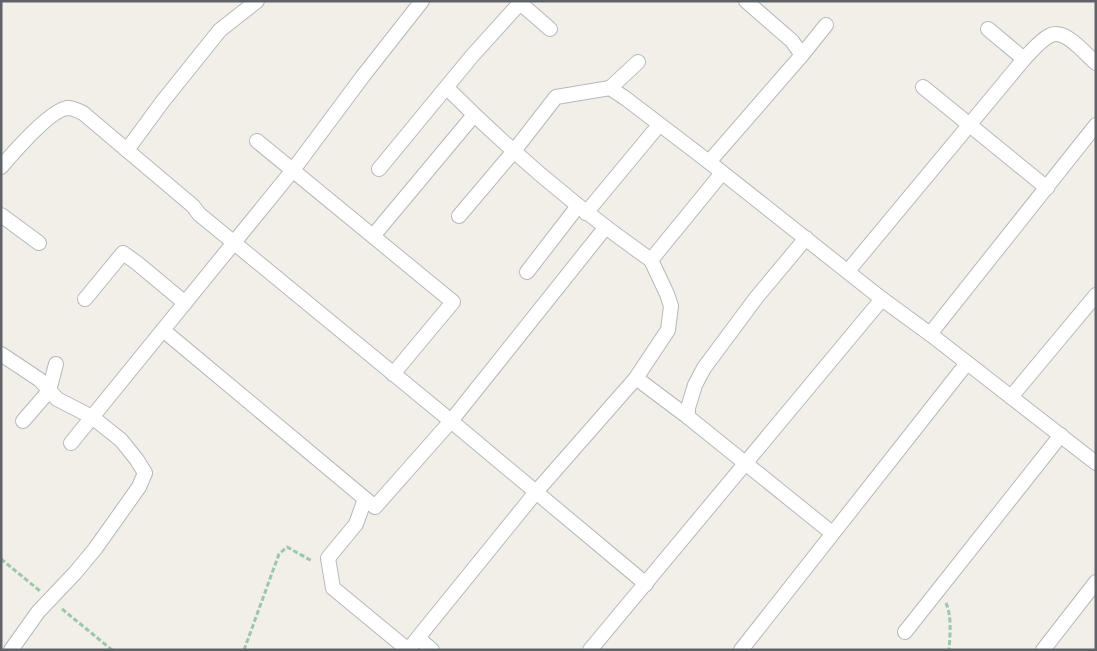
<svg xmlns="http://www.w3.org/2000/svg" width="1097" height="651" font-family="'Golos Text',sans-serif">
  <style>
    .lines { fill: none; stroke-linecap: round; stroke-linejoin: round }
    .street-casing { stroke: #b5b8bc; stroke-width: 16 }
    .path { stroke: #9cc7a9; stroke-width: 3; stroke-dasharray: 5 2.5; stroke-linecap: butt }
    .street { stroke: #fff; stroke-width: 14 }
  </style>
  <rect width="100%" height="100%" fill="#f1efe8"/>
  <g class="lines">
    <g class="street-casing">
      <g id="street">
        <path d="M988,29L1024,59"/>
        <path d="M802,55L826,25"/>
        <path d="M923,87L1047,188"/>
        <path d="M447,88C510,151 578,209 651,260L722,173"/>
        <path d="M610,88L638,62"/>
        <path d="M257,141L453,302L393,374"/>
        <path d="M127,150L163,101L220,30L257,1"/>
        <path d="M709,162L802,55L792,41L746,1"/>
        <path d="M1,167C13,153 51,109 68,108C73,108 79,111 83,113L193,206L199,214L451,421L646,584"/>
        <path d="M379,169L472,56L520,3L550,29"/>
        <path d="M586,213L659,125"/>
        <path d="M1,215L39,243"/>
        <path d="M459,216L514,151L556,97L610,88L625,98L709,162L882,299L930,334L1096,463"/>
        <path d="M373,236L474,115"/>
        <path d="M848,271L1024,59C1031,52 1041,39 1051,35C1066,29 1085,54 1096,63"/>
        <path d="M527,272L578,206"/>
        <path d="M85,299L123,253L137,263L185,303"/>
        <path d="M163,330L375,507L451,421L605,228"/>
        <path d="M930,334L1096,125"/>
        <path d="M1,354L40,380L57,399L92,417L121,440L137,460L145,473L139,487L95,549L75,573L38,612L11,650"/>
        <path d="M636,378L688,417L832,533"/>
        <path d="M1011,397L1096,295"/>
        <path d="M688,417V408L695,385L704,368L756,298L806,238"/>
        <path d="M23,421L49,391L56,364"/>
        <path d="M71,443L293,170L363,76L422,1"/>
        <path d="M365,499L356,524L328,558L333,588L408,650L536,492L636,378L668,330L671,306L667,294L651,260"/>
        <path d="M905,632L1061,435"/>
        <path d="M418,638L432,650"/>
        <path d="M590,650L882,299"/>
        <path d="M741,650L967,363"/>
        <path d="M1043,650L1096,582"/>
      </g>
    </g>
    <g class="path">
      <path d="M1,559L40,591"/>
      <path d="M946,603C952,616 950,636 949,650"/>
      <path d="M62,609L112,650"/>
      <path d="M244,650L279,554L287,547L312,561"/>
    </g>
    <use href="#street" class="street"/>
  </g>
  <rect width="1097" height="651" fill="none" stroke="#5f6368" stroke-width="5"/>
</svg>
